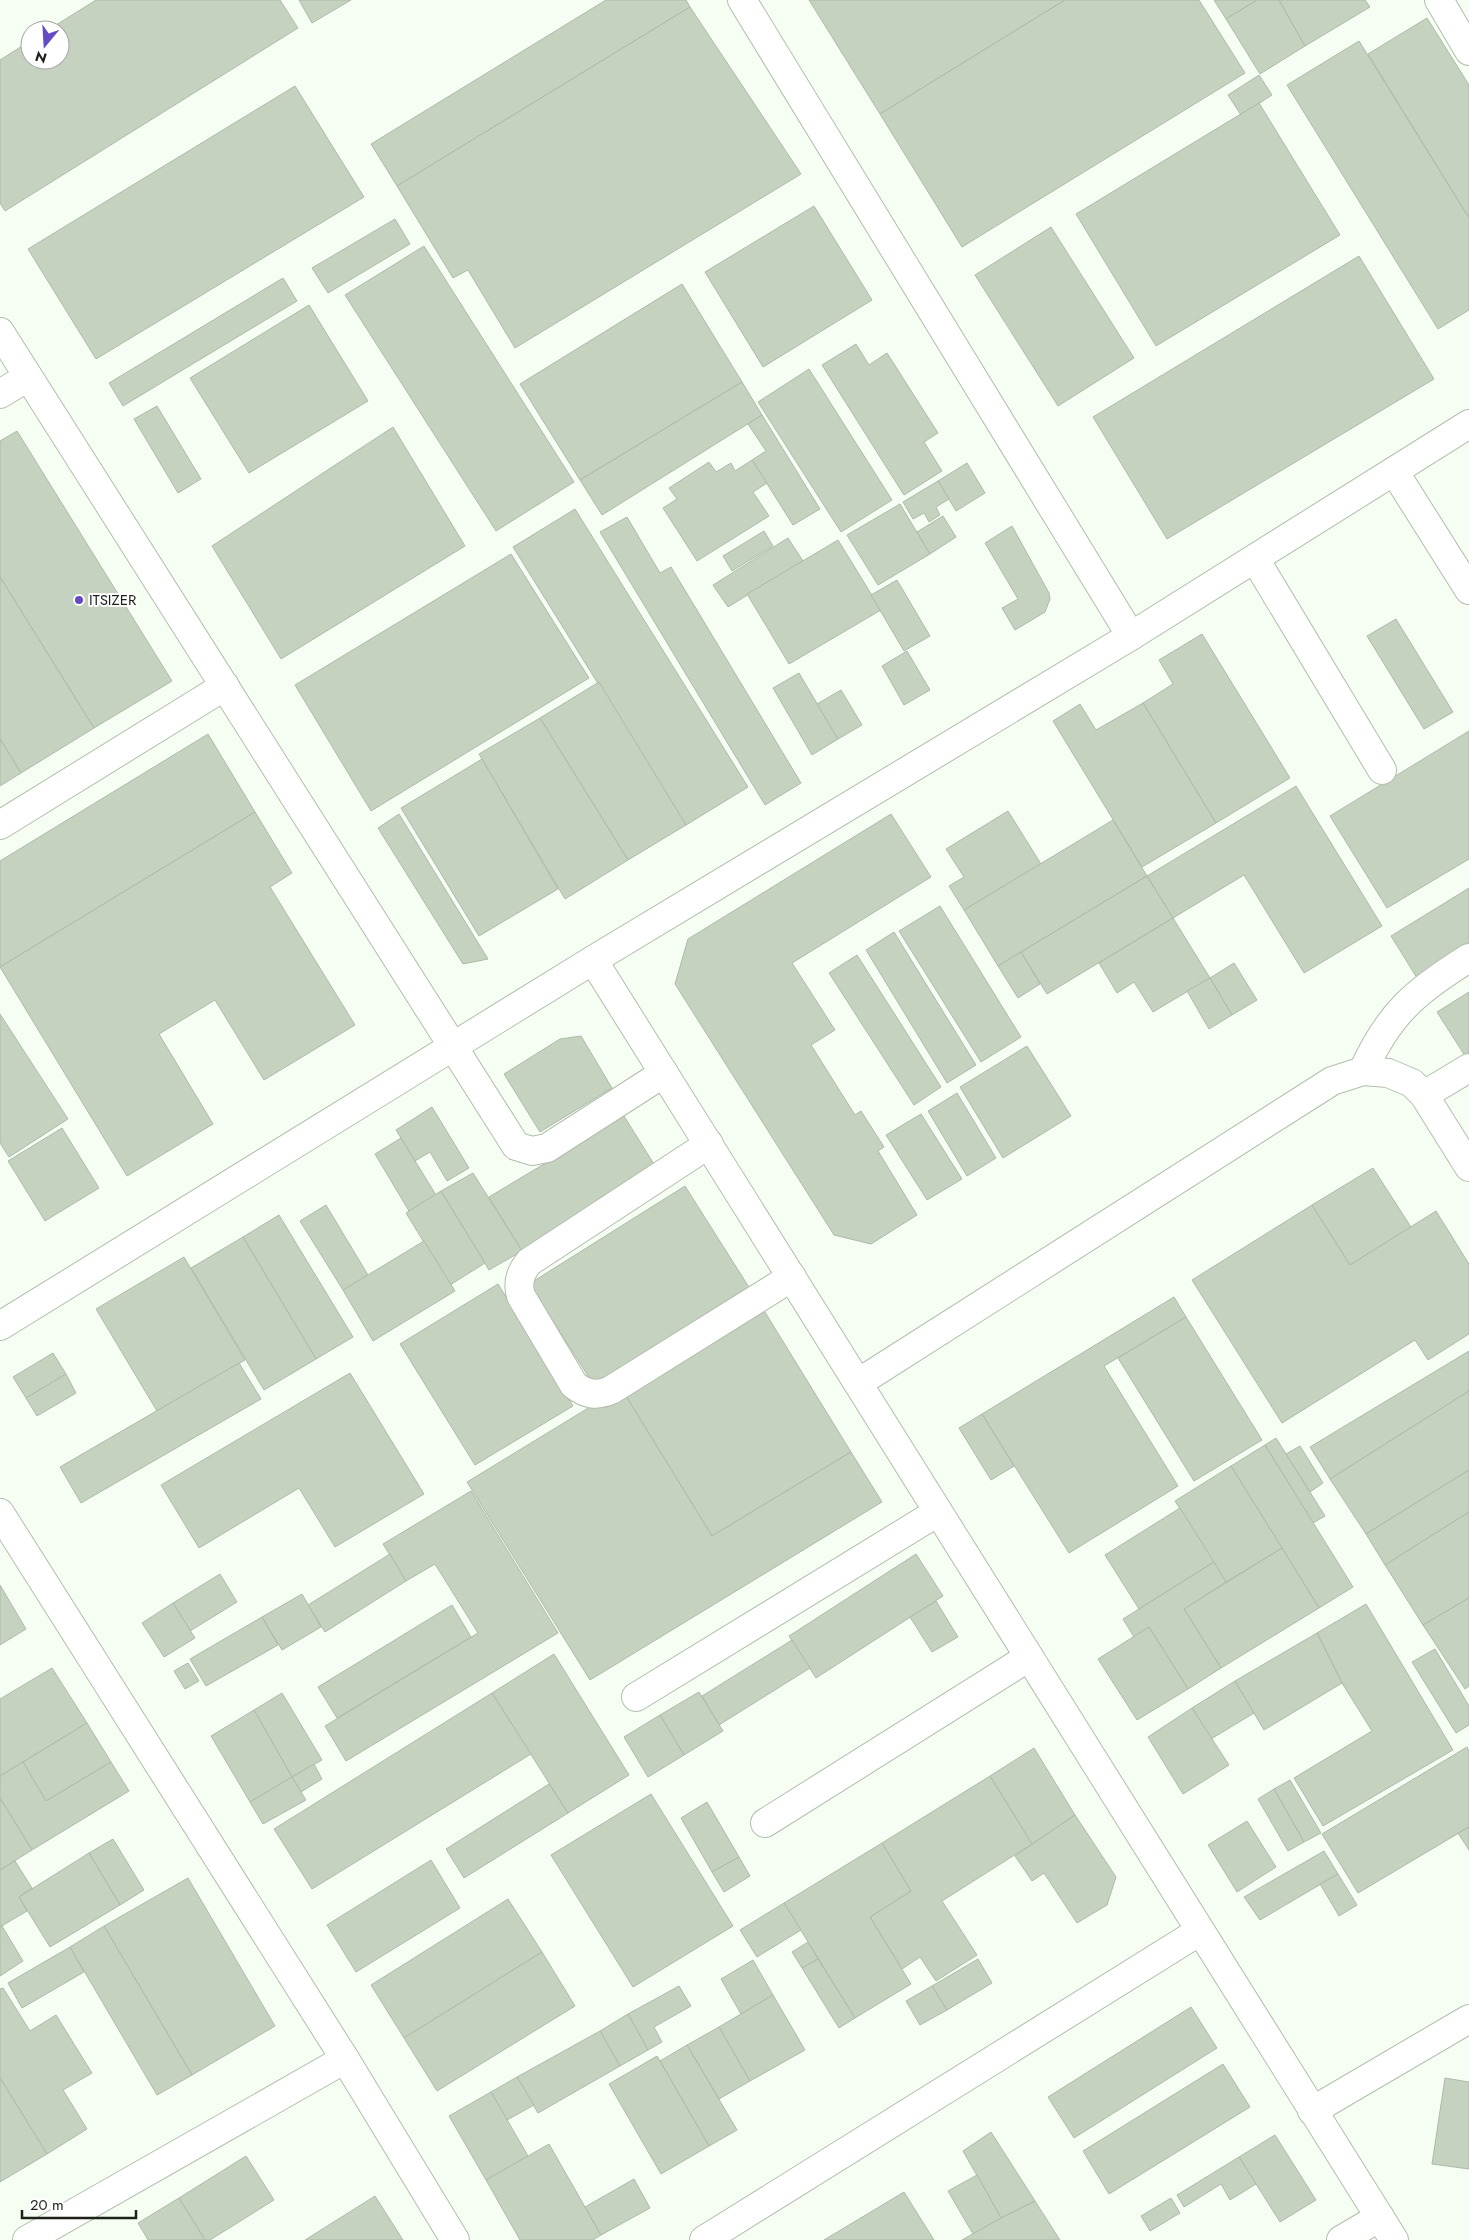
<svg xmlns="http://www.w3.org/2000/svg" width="1469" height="2240" font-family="Jost,sans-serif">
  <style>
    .building { fill: #c5d2c0; stroke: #aebaa9 }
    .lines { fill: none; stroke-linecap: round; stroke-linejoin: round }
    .minor-casing { stroke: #b1beac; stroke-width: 30 }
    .minor { stroke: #fff; stroke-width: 28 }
    .poi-dot { fill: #624bc4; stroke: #fff; stroke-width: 2 }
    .labels { text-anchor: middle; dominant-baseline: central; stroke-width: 4; stroke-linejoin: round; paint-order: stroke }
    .poi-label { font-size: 15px; fill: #1c211a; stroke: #fff; text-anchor: start }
  </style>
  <rect width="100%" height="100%" fill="#f6fef3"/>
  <g class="building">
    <path d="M96,0H280L298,28L5,211L0,203V60L30,41V60H60V30H48Z"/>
    <path d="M299,0H351L312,23Z"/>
    <path d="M606,0H686L690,7L397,186L371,144Z"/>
    <path d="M809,0H1065L880,114Z"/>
    <path d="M1065,0H1199L1245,73L962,247L880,114Z"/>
    <path d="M1214,0H1257L1226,19Z"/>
    <path d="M1257,0H1279L1305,46L1260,74L1226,19Z"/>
    <path d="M1279,0H1365L1370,7L1305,46Z"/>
    <path d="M690,7L801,174L515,348L468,270L453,278L397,186Z"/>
    <path d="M1427,18L1469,85V218L1368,54Z"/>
    <path d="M1359,41L1469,218V310L1438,329L1287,85Z"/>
    <path d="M1259,75L1272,95L1241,115L1228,95Z"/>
    <path d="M295,86L364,197L96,359L28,249Z"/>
    <path d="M1259,103L1340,235L1156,346L1076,214Z"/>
    <path d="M814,206L872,300L763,367L705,272Z"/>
    <path d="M395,219L410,244L328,293L312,268Z"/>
    <path d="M1051,227L1134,358L1058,406L975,275Z"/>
    <path d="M424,246L574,482L496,531L345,295Z"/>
    <path d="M1359,256L1434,379L1167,539L1093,417Z"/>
    <path d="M283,278L297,301L123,406L109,383Z"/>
    <path d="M682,284L742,382L580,480L520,384Z"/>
    <path d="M309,305L368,401L249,473L190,378Z"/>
    <path d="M856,344L869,365L887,353L938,433L924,442L942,471L904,495L822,365Z"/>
    <path d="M809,369L892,500L841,532L758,402Z"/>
    <path d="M742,382L762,415L602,515L580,480Z"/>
    <path d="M157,406L201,479L178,493L134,419Z"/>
    <path d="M762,415L820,509L793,525L752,460L766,451L748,424Z"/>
    <path d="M393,427L465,546L281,659L212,546Z"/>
    <path d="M17,431L172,681L94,728L0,577V441Z"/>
    <path d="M752,460L767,483L753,492L769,516L697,561L663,508L677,499L669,488L709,462L716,472L731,463L735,471Z"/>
    <path d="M967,463L985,493L956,511L938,481Z"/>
    <path d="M938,481L949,499L936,507L940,515L929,522L924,513L913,519L903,502Z"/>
    <path d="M900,504L930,554L878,585L847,535Z"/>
    <path d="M575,509L748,787L686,825L513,547Z"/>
    <path d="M943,516L956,537L930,554L917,532Z"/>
    <path d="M627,517L660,573L671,567L801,783L765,805L600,532Z"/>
    <path d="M1012,526L1049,593L1050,599L1045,612L1015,630L1002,608L1018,599L985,543Z"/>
    <path d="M764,531L773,546L732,571L723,556Z"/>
    <path d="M788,538L803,561L728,607L713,585Z"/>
    <path d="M838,540L881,610L789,664L747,594Z"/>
    <path d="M511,554L589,678L371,811L295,685Z"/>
    <path d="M0,577L94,728L21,773L0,739Z"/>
    <path d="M897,580L930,636L904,651L871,595Z"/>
    <path d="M1396,619L1453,712L1424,729L1367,636Z"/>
    <path d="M1202,634L1290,778L1216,823L1143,703L1173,684L1159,660Z"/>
    <path d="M907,651L930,690L904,705L882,666Z"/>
    <path d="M799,673L838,739L812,755L773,688Z"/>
    <path d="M599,682L686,825L628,860L540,718Z"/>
    <path d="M841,690L862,725L838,739L817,704Z"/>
    <path d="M1143,703L1216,823L1142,867L1053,721L1080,704L1096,730Z"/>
    <path d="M540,718L628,860L565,899L479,754Z"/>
    <path d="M1469,731V859L1387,908L1330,816Z"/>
    <path d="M208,734L255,812L0,967V861Z"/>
    <path d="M0,739L21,773L0,786Z"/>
    <path d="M482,759L558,889L479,936L401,808Z"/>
    <path d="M1296,786L1382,926L1304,973L1244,875L1173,918L1147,876Z"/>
    <path d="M1008,811L1041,864L964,910L949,886L964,877L946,849Z"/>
    <path d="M255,812L292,873L270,887L355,1025L264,1080L215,1000L159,1034L213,1124L127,1176L0,967Z"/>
    <path d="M399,814L488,959L463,964L378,828Z"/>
    <path d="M891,814L931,877L792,963L835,1030L811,1045L855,1115L861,1111L884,1147L878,1151L917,1215L871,1244L834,1235L675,984L688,939Z"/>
    <path d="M1113,820L1147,876L998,966L964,910Z"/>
    <path d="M1147,876L1173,918L1047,994L1021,952Z"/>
    <path d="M1469,888V957L1422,986L1391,936Z"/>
    <path d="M940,906L1021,1037L981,1062L899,931Z"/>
    <path d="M1173,918L1210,978L1153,1012L1134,982L1117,993L1099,963Z"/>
    <path d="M894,932L976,1065L947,1083L866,950Z"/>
    <path d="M1021,952L1040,984L1018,998L998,966Z"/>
    <path d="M857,955L941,1087L914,1105L829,973Z"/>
    <path d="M1234,963L1257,1000L1232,1015L1210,978Z"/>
    <path d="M1210,978L1232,1015L1209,1029L1187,991Z"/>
    <path d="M1469,992V1058L1467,1059L1437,1012Z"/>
    <path d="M0,1014L68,1119L9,1157L0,1143Z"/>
    <path d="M581,1036L612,1088L540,1132L504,1074L560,1039Z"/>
    <path d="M1027,1046L1071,1116L1003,1158L960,1087Z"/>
    <path d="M957,1093L996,1158L967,1176L928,1111Z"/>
    <path d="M432,1107L469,1168L447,1181L430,1152L415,1161L396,1130Z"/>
    <path d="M921,1114L962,1179L927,1200L886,1135Z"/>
    <path d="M624,1116L657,1169L522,1251L489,1197Z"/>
    <path d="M62,1128L99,1188L45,1221L8,1161Z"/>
    <path d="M401,1138L436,1195L409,1211L375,1154Z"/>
    <path d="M1373,1168L1411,1227L1350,1265L1312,1205Z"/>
    <path d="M473,1173L522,1251L489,1270L441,1191Z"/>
    <path d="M685,1186L752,1292L597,1390L529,1284Z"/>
    <path d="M441,1191L485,1263L450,1285L406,1213Z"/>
    <path d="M326,1205L368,1275L343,1290L300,1221Z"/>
    <path d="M1312,1205L1350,1265L1436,1211L1469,1264V1334L1428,1360L1415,1340L1282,1423L1192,1280Z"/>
    <path d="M279,1215L353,1337L316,1359L243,1237Z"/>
    <path d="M243,1237L316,1359L264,1390L191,1268Z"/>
    <path d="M424,1241L455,1291L373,1341L343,1290Z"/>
    <path d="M184,1257L245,1360L157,1411L96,1309Z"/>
    <path d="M498,1284L573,1406L475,1465L400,1344Z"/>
    <path d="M1174,1297L1186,1317L1104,1366L1178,1486L1069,1553L982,1414Z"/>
    <path d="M760,1304L851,1452L712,1536L621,1388Z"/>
    <path d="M1186,1317L1262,1440L1194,1481L1118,1358Z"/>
    <path d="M1469,1351V1391L1330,1479L1310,1447Z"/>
    <path d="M53,1353L66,1374L26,1398L13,1377Z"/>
    <path d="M239,1363L261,1399L81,1503L60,1467Z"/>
    <path d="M350,1373L424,1494L335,1547L299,1488L199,1548L161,1485Z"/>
    <path d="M66,1374L76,1393L37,1416L26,1398Z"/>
    <path d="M621,1388L712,1536L851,1452L882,1502L590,1680L467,1482Z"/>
    <path d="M1469,1391V1470L1366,1534L1330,1479Z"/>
    <path d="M982,1414L1014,1466L991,1480L959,1428Z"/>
    <path d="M1276,1438L1325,1516L1313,1523L1265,1445Z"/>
    <path d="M1265,1445L1353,1587L1319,1608L1231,1466Z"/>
    <path d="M1300,1446L1323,1483L1310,1492L1286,1454Z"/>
    <path d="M1231,1466L1282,1548L1226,1582L1175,1501Z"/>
    <path d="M1469,1470V1512L1385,1565L1366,1534Z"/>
    <path d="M471,1491L558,1633L346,1761L325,1726L478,1633L435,1564L406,1581L383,1544Z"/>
    <path d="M1180,1508L1214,1562L1139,1609L1105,1555Z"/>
    <path d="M1469,1512V1598L1423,1625L1385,1565Z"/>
    <path d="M1282,1548L1319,1608L1221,1668L1184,1609Z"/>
    <path d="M390,1554L406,1581L325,1632L308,1605Z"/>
    <path d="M916,1554L943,1596L816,1678L789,1636Z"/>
    <path d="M1214,1562L1226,1582L1184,1609L1221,1668L1188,1689L1149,1627L1134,1637L1123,1619Z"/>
    <path d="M220,1574L237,1602L190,1631L173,1603Z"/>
    <path d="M0,1585L26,1629L0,1645Z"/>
    <path d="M302,1594L321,1627L282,1650L262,1617Z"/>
    <path d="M1469,1598V1686L1465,1689L1423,1625Z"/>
    <path d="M936,1601L958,1637L932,1652L910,1617Z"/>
    <path d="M173,1603L195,1638L164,1657L142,1623Z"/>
    <path d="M1366,1604L1453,1750L1323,1826L1294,1778L1372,1731L1342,1683L1317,1633Z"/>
    <path d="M452,1605L471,1637L337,1718L318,1687Z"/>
    <path d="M262,1617L278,1645L206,1686L190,1659Z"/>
    <path d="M1149,1627L1188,1689L1137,1720L1098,1659Z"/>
    <path d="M1317,1633L1342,1683L1264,1730L1235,1681Z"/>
    <path d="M792,1640L810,1668L719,1725L702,1696Z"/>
    <path d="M1435,1649L1469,1706V1725L1456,1733L1412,1662Z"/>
    <path d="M554,1654L629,1775L568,1813L492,1693Z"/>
    <path d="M188,1663L199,1681L185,1689L174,1671Z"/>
    <path d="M52,1668L87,1723L0,1776V1699Z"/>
    <path d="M1235,1681L1254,1713L1211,1739L1192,1708Z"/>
    <path d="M699,1692L723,1731L684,1755L660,1715Z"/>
    <path d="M282,1693L322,1760L292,1777L254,1710Z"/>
    <path d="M492,1693L531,1754L312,1889L274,1829Z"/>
    <path d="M1192,1708L1229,1765L1183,1794L1148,1737Z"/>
    <path d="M254,1710L292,1777L250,1802L211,1736Z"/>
    <path d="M660,1715L684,1755L648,1777L624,1737Z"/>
    <path d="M87,1723L111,1762L46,1801L23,1762Z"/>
    <path d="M1467,1747L1469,1751V1827L1358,1893L1322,1834Z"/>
    <path d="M1034,1748L1075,1815L1032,1844L990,1776Z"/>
    <path d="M23,1762L46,1801L111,1762L129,1791L32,1850L0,1798V1776Z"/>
    <path d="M314,1764L322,1779L301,1792L292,1777Z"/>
    <path d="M990,1776L1032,1844L942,1901L977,1955L936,1981L920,1957L902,1969L870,1917L911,1891L882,1843Z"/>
    <path d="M292,1777L306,1800L263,1824L250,1802Z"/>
    <path d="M1290,1780L1321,1833L1304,1842L1274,1789Z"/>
    <path d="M549,1784L568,1813L464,1878L446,1849Z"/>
    <path d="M1274,1789L1304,1842L1288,1851L1258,1799Z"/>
    <path d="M651,1794L733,1926L633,1987L551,1855Z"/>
    <path d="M0,1798L32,1850L0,1870Z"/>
    <path d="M707,1802L739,1857L712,1872L681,1818Z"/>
    <path d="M1075,1815L1116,1877L1107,1905L1077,1923L1044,1873L1032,1881L1015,1856Z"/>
    <path d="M1247,1821L1276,1867L1237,1892L1208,1845Z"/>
    <path d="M1469,1827V1850L1458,1833Z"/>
    <path d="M113,1839L144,1890L120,1905L89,1853Z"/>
    <path d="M882,1843L911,1891L870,1917L911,1984L855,2018L784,1903Z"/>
    <path d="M1324,1851L1338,1874L1260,1920L1244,1897Z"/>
    <path d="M89,1853L120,1905L50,1947L19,1897Z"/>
    <path d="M739,1857L750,1876L724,1892L712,1872Z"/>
    <path d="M431,1860L460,1908L356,1972L327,1925Z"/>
    <path d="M15,1861L32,1888L19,1897L27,1911L0,1927V1870Z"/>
    <path d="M1338,1874L1357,1905L1339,1916L1320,1884Z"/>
    <path d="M188,1878L275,2026L192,2075L104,1926Z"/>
    <path d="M508,1899L542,1952L404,2038L371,1985Z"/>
    <path d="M784,1903L801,1930L757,1957L740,1930Z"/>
    <path d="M2,1926L23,1961L0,1976V1927Z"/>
    <path d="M104,1926L192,2075L157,2095L70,1947Z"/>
    <path d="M808,1942L818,1959L802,1968L792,1952Z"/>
    <path d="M70,1947L84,1972L22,2008L8,1983Z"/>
    <path d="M542,1952L575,2006L437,2091L404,2038Z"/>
    <path d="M818,1959L855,2018L839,2028L802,1968Z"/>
    <path d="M978,1959L992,1983L947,2010L932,1986Z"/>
    <path d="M753,1960L773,1995L741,2014L721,1979Z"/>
    <path d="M679,1986L691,2006L654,2027L662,2042L648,2050L628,2014Z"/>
    <path d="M932,1986L947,2010L920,2025L906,2001Z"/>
    <path d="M3,1988L30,2031L56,2015L92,2073L63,2090L87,2129L47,2154L0,2078V1989Z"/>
    <path d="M773,1995L805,2050L750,2081L719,2027Z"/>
    <path d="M1191,2007L1217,2048L1074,2138L1048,2097Z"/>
    <path d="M628,2014L648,2050L620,2066L600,2031Z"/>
    <path d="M719,2027L750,2081L719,2099L687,2045Z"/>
    <path d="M600,2031L620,2066L538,2113L517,2077Z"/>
    <path d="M687,2045L737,2130L709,2146L660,2061Z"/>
    <path d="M657,2056L709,2146L661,2174L609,2084Z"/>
    <path d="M1223,2064L1250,2107L1109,2194L1083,2151Z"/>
    <path d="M517,2077L534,2105L507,2120L491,2092Z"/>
    <path d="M0,2078L47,2154L0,2182Z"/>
    <path d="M1445,2078L1469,2082V2169L1432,2164Z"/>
    <path d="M491,2092L528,2156L486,2180L449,2116Z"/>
    <path d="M991,2132L1035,2201L1001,2218L963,2151Z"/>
    <path d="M1275,2135L1316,2200L1280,2222L1239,2157Z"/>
    <path d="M549,2144L601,2235L593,2240H520L486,2180Z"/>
    <path d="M246,2156L274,2200L210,2240H205L179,2198Z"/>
    <path d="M1239,2157L1256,2184L1230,2200L1221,2184L1184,2207L1177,2195Z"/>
    <path d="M977,2175L1001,2218L973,2234L948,2191Z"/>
    <path d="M634,2179L650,2208L601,2235L585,2207Z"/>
    <path d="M904,2192L934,2240H824Z"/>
    <path d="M375,2196L403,2240H305Z"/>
    <path d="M179,2198L205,2240H148L138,2223Z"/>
    <path d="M1171,2198L1180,2213L1150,2231L1141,2216Z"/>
    <path d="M1035,2201L1060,2240H962L1001,2218Z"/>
  </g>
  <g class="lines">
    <g class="minor-casing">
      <g id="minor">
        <path d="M742,0L1131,636"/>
        <path d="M1439,0L1469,51"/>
        <path d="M0,332L516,1146L532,1151L547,1148L664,1073"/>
        <path d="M0,394L28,377"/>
        <path d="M1394,471L1469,590"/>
        <path d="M1255,559L1382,770"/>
        <path d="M0,825L225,686"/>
        <path d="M593,960L1394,2240"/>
        <path d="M1363,1071C1389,1013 1416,991 1469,958"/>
        <path d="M1424,1095L1469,1068"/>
        <path d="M709,1144L529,1262C520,1273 517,1283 521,1296L574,1385C587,1395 597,1396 611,1390L792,1277"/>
        <path d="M0,1326L593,960L1131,636L1469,424"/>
        <path d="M858,1383L1332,1081L1363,1071L1388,1073L1412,1083L1424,1095L1469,1167"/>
        <path d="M0,1513L345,2059L455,2240"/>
        <path d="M636,1697L938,1512"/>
        <path d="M765,1823L1029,1657"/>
        <path d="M1312,2111L1469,2019"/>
        <path d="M27,2240L345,2059"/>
        <path d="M704,2240L1200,1931"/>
        <path d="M1341,2240L1380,2217"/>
      </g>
    </g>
    <use href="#minor" class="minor"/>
  </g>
  <circle class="poi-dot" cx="79" cy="600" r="5"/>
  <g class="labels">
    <g class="poi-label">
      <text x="89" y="600">ITSIZER</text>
    </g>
  </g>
  <g transform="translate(45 45) rotate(198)"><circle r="24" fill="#ffffff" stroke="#a4a6a3"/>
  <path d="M0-4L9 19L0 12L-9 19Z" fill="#624bc4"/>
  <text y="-8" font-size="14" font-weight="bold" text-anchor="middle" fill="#1c211a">N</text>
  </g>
  <path d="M22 2210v8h114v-8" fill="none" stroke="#1c211a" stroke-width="2.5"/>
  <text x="30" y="2210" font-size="15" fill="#1c211a" stroke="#ffffff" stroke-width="4" paint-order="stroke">20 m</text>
</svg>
